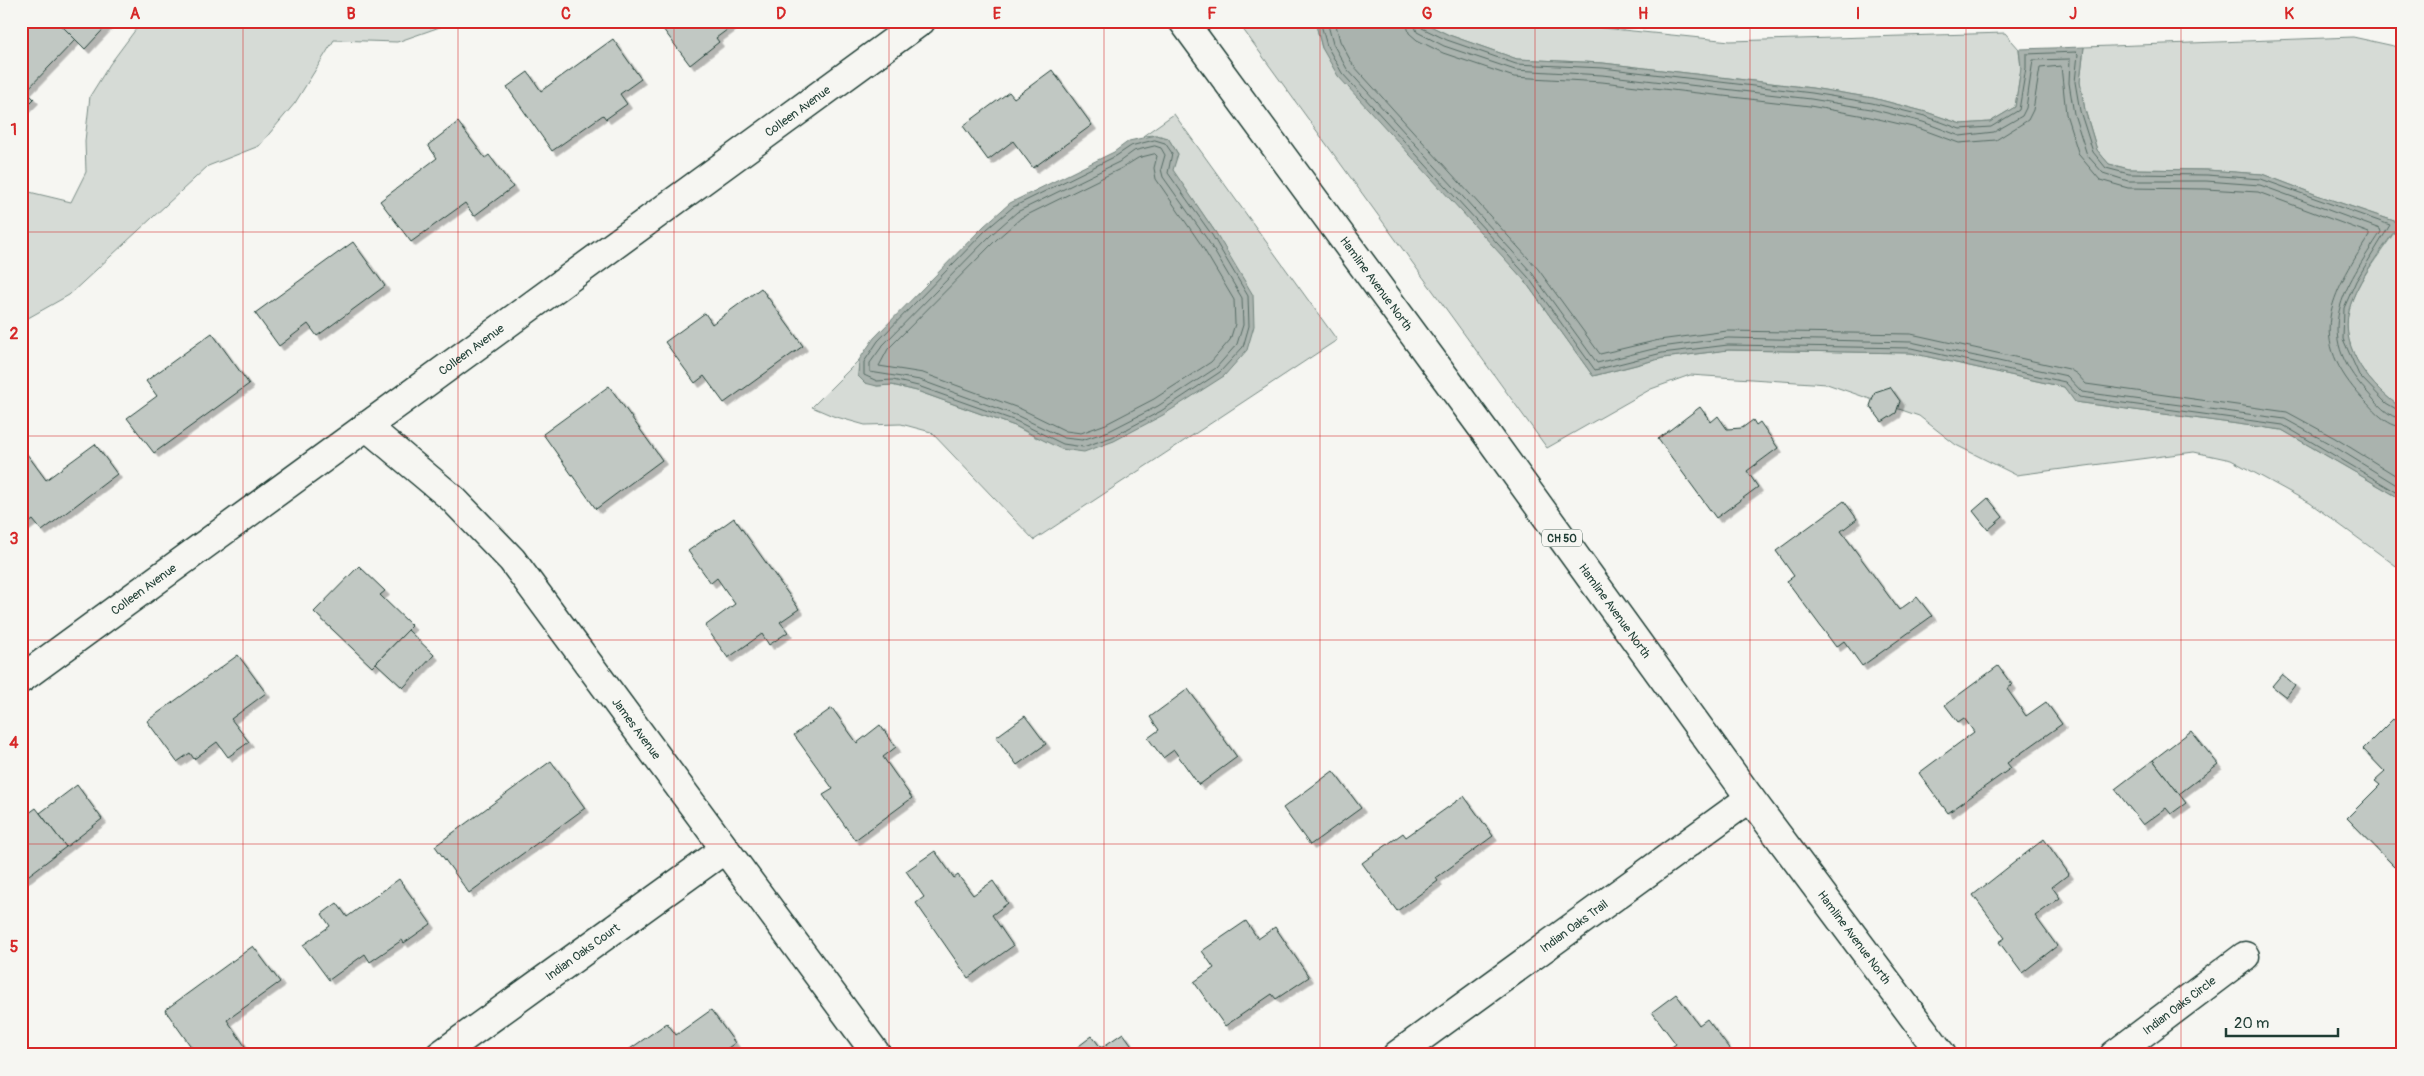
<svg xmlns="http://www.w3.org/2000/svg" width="2424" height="1076" font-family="Pangolin,sans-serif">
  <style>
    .green { fill: #d6dbd6; stroke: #7a8c85 }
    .water { fill: #aab3ae; stroke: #72847d }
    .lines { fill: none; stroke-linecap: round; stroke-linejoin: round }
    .shore { stroke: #576c65; stroke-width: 1 }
    .building { fill: #c1c8c3; stroke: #1f3d34; filter: url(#shadow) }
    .street-casing { stroke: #1f3d34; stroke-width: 31 }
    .primary-casing { stroke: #1f3d34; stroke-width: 31 }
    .street { stroke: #f6f6f2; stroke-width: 28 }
    .primary { stroke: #f6f6f2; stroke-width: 28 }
    .grid { fill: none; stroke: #d62828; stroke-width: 1; stroke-opacity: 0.55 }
    .labels { text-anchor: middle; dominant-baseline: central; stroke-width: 4; stroke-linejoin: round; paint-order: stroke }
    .shield { fill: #f6f6f2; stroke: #60746d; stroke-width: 1 }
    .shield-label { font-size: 11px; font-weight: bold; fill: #1f3d34 }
    .street-label { font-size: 12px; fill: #1f3d34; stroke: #f6f6f2 }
    .neatline { fill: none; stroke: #d62828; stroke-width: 2 }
    .grid-label { font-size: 16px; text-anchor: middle; font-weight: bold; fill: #d62828 }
  </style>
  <defs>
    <filter id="shadow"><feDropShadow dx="4.5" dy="4.5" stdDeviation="0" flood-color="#0004"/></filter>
  </defs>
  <rect width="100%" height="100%" fill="#f6f6f2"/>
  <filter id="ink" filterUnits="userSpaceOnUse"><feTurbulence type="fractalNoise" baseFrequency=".02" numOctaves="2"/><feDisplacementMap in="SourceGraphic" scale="10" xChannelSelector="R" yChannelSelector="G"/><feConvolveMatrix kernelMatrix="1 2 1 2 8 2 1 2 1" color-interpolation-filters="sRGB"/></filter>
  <g filter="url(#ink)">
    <g class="green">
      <path d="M142,21H457L397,42L334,40L295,103L259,146L208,166L69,295L21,322V190L71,202L86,172L85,141L90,96L110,64Z"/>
      <path d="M1237,21H1315L1322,48L1524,280L1593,376L1663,358L1728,350L1911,353L2064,387L2076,402L2282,430L2403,500V571L2310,503L2231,460L2194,452L2016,475L1956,445L1919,416L1827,384L1690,375L1651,389L1547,448Z"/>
      <path d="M1420,21H1535L1730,41L2005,33L2019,49L2021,68L2015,107L1990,122L1961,124L1926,112L1873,98L1812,88L1603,63L1517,59L1449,35Z"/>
      <path d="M2353,37L2403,48V409C2372,388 2339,350 2349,310C2357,278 2384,251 2400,223L2317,195L2262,174L2207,170L2129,169L2109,164L2097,150L2085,110L2080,82L2084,47Z"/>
      <path d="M1174,114L1337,340L1034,540L931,432L901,424L865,425L833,416L812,407L859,360L858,376L877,386L892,385L917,391L1015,426L1037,438L1216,233L1172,170L1178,154L1168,138L1156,135L1143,136Z"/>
    </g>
    <g class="water">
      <path d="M1315,21H1420L1449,35L1517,59L1603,63L1812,88L1873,98L1926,112L1961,124L1990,122L2015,107L2021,68L2019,49L2084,47L2080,82L2085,110L2097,150L2109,164L2129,169L2207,170L2262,174L2317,195L2400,223C2383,249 2357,279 2349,310C2339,350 2372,388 2403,409V500L2282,430L2075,402L2064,387L1911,353L1728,350L1663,358L1593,376L1524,280L1338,76L1322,48Z"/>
      <path d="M1156,135L1168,138L1178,154L1173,170L1216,233L1253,295L1254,326L1247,350L1224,376L1163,415L1114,441L1084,452L1061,449L1015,426L917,391L892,385L877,386L865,383L858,376L859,360L874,338L984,226L1010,203L1114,152L1129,141Z"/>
    </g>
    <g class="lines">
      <g class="shore">
        <path d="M1320,21L1327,46L1342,73L1528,277L1595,370L1662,353L1728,345L1911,348L2065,382L2079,397L2283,425L2403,496"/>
        <path d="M1327,21L1333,44L1347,69L1532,273L1597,363L1661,347L1728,338L1911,342L2067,376L2082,392L2285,419L2332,445L2403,489"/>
        <path d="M1335,21L1340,41L1353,65L1538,269L1600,354L1659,340L1727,331L1911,334L2069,369L2077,374L2086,384L2287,412L2335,438L2403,480"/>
        <path d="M1406,21L1409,33L1417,40L1443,53L1514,77L1602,82L1810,106L1870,117L1921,129L1959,143L1996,140L2028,120L2033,110L2040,68L2061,66L2066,114L2079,155L2100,180L2128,188L2206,189L2258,192L2369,233V236C2330,297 2306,338 2363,399C2374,410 2386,426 2403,427"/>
        <path d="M1413,21L1417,32L1444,46L1515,70L1602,75L1811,99L1871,109L1923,122L1960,136L1994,132L2022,116L2026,108L2033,60L2070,59L2069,83L2074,114L2087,155L2103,173L2128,181H2206L2260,185L2380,229L2381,232C2344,289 2311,332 2367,392C2376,402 2388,418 2403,419"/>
        <path d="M1419,21L1422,28L1447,40L1516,64L1603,68L1812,93L1872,103L1925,116L1960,129L1991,127L2019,110L2026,68V54L2076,52L2078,54L2075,82L2080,111L2093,152L2106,168L2129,174L2207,175L2261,179L2390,225L2356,281L2344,308L2343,339L2359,375L2386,403L2403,413"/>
        <path d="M1155,140L1165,143L1172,153L1168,173L1212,235L1248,296L1249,326L1243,347L1220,372L1161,411L1112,437L1083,447L1063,444L1016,421L918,386L893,380L877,381L864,375V362L878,341L987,229L1013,207L1116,156L1131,146Z"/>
        <path d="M1155,146L1161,148L1165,155L1161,169L1163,177L1207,239L1242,298L1243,325L1237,344L1216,368L1158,406L1109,431L1082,440L1064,438L1018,416L920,380L870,372V363L883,345L992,234L1017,212L1119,162L1134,151Z"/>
        <path d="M1155,154L1157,156L1154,168L1156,179L1200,243L1234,300L1235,324L1230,340L1211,362L1154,399L1106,424L1081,433L1066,431L1021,409L923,373L879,366L888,349L997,239L1021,218L1122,168L1138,158Z"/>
      </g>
    </g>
    <g class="building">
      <path d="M22,21H57L76,39L26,91L21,86Z"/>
      <path d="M57,21H111L85,49Z"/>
      <path d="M657,21H739L716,38L719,42L690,65Z"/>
      <path d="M613,39L641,79L620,94L627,104L606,119L603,115L552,151L507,87L528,72L541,91Z"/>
      <path d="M1052,70L1092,125L1033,168L1013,141L988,160L963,126L1009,92L1014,98Z"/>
      <path d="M21,86L34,99L21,112Z"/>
      <path d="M458,122L485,158L489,155L513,187L474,216L465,203L411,242L380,201L437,158L428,145Z"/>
      <path d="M353,242L385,286L317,336L308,324L279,346L255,313Z"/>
      <path d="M761,288L803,346L724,403L704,376L695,383L665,342L705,313L712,324Z"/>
      <path d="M212,333L249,384L154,453L127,418L157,396L146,381Z"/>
      <path d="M609,386L662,460L596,509L543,434Z"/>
      <path d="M1890,387L1900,401L1896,413L1882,422L1870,406L1875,392Z"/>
      <path d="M1700,407L1711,422L1718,416L1727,429L1742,428L1753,420L1756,425L1760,422L1778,448L1747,471L1758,487L1716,518L1658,439Z"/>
      <path d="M95,444L117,474L42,531L33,520L21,529V458L27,454L46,480Z"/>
      <path d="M1988,498L2003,517L1988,530L1973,511Z"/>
      <path d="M1844,501L1857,519L1841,531L1899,610L1917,597L1932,616L1862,666L1844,641L1836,647L1787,581L1794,576L1776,551Z"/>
      <path d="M734,518L799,609L780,622L788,632L769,645L762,634L728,658L705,626L735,604L717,578L711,583L688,551Z"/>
      <path d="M359,566L385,591L380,595L412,626L372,667L314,612Z"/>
      <path d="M408,630L434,655L403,688L376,663Z"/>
      <path d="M238,655L266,693L231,719L249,742L228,757L217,742L194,759L190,753L177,762L147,721Z"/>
      <path d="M1998,666L2012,685L2007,689L2026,716L2046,702L2062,724L2007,763L2011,768L1948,813L1919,773L1974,732L1964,718L1958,722L1945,705Z"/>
      <path d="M2282,674L2295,685L2286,697L2272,686Z"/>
      <path d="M1188,689L1237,757L1199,785L1174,750L1163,758L1148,738L1159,730L1150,717Z"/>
      <path d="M832,708L857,743L880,725L896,747L883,757L912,798L855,840L823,795L833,789L794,735Z"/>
      <path d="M1025,716L1046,744L1017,765L996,737Z"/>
      <path d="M2393,719L2403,729V858L2394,866L2347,818L2380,785L2375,781L2385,772L2363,749Z"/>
      <path d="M2191,731L2218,764L2179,794L2153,760Z"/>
      <path d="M2153,760L2186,803L2171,814L2166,808L2143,825L2115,789Z"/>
      <path d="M551,761L585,808L469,893L435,846Z"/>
      <path d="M1333,771L1361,808L1310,845L1283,808Z"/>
      <path d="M77,785L102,819L66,847L40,813Z"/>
      <path d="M1464,796L1493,836L1436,878L1438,881L1397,911L1362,863L1403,833L1406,837Z"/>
      <path d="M36,808L66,847L21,881V819Z"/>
      <path d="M2044,839L2069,874L2052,887L2060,898L2035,916L2057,946L2022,973L1999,942L2005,938L1973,895Z"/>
      <path d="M935,851L954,878L958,875L973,895L993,881L1008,903L992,915L1013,946L968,978L916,903L924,897L906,871Z"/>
      <path d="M399,879L431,924L404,943L402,940L370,962L365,954L329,980L303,945L330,926L322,914L337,903L347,917Z"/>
      <path d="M1246,921L1258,939L1275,927L1309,977L1276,999L1272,994L1225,1026L1194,982L1214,968L1202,951Z"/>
      <path d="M253,946L280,982L227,1020L247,1049L240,1055H197L165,1010Z"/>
      <path d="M1676,994L1699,1025L1707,1019L1734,1055H1660L1676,1044L1652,1012Z"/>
      <path d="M711,1010L735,1043L718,1055H630L627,1051L667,1023L676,1035Z"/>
      <path d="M1123,1033L1139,1055H1067L1092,1036L1101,1048Z"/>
    </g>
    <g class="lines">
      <g class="street-casing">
        <g id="street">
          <path id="s1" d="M366,426L453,499L512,560L877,1055"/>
          <path id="s2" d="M21,679L921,21"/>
          <path id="s3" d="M440,1055L725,849"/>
          <path id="s4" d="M1397,1055L1750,798"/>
          <path id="s5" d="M2114,1055L2245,956"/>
        </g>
      </g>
      <g class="primary-casing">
        <g id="primary">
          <path id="s6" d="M1183,21L1486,433L1750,798L1942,1055"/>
        </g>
      </g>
      <use href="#street" class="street"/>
      <use href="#primary" class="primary"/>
    </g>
  </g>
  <path class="grid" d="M243,21V1055M458,21V1055M674,21V1055M889,21V1055M1104,21V1055M1320,21V1055M1535,21V1055M1750,21V1055M1966,21V1055M2181,21V1055M21,232H2403M21,436H2403M21,640H2403M21,844H2403"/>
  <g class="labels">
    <rect class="shield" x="1542" y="529.5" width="40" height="17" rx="4"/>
    <g class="shield-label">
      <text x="1562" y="538">CH 50</text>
    </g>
    <g class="street-label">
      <text stroke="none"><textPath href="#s2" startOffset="962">Colleen Avenue</textPath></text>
      <text stroke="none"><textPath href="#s6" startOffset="326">Hamline Avenue North</textPath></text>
      <text stroke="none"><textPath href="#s2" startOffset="558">Colleen Avenue</textPath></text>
      <text stroke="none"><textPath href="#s2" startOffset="152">Colleen Avenue</textPath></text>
      <text stroke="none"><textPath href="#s6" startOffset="731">Hamline Avenue North</textPath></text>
      <text stroke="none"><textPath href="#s1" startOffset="408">James Avenue</textPath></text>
      <text stroke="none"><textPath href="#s4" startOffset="219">Indian Oaks Trail</textPath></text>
      <text stroke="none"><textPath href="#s6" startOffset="1136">Hamline Avenue North</textPath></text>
      <text stroke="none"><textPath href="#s3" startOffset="176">Indian Oaks Court</textPath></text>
      <text stroke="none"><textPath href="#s5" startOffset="82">Indian Oaks Circle</textPath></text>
    </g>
  </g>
  <rect width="2424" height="1076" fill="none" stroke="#f6f6f2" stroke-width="55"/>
  <path d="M2226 1028v8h112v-8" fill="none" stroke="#1f3d34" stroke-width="2.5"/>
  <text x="2234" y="1028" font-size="15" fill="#1f3d34" stroke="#f6f6f2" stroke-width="4" paint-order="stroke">20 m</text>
  <rect x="28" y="28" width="2368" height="1020" class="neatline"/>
  <g class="grid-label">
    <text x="135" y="19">A</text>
    <text x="351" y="19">B</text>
    <text x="566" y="19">C</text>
    <text x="781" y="19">D</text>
    <text x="997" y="19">E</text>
    <text x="1212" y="19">F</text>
    <text x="1427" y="19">G</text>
    <text x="1643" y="19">H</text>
    <text x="1858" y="19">I</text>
    <text x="2073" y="19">J</text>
    <text x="2289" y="19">K</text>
    <text x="14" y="135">1</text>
    <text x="14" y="339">2</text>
    <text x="14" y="544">3</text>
    <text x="14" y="748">4</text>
    <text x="14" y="952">5</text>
  </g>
</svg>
